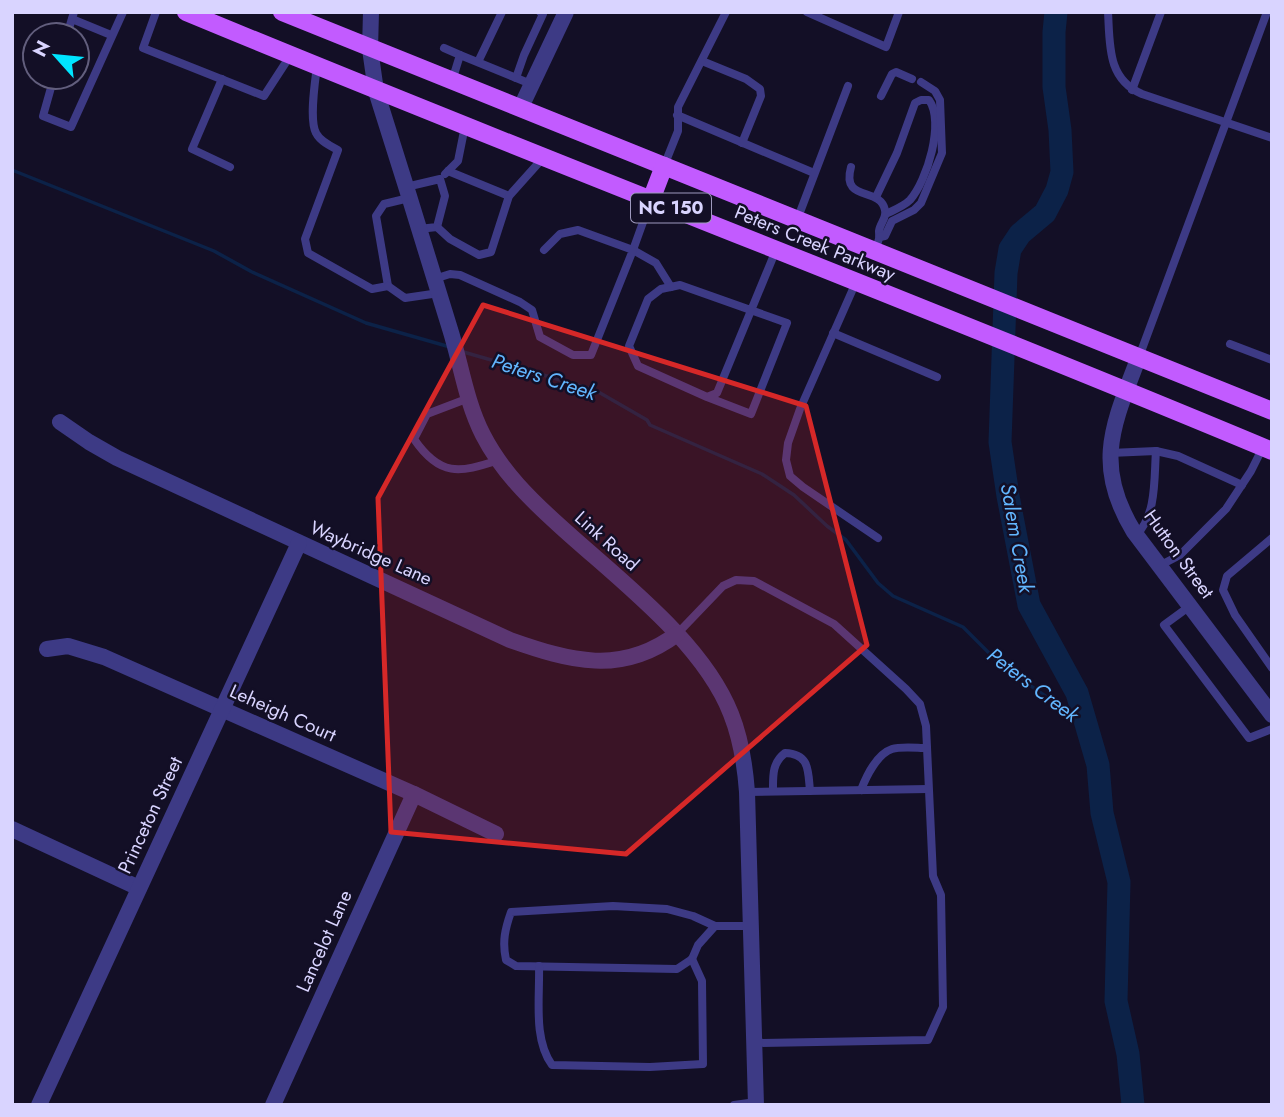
<svg xmlns="http://www.w3.org/2000/svg" width="1284" height="1117" font-family="Jost,sans-serif">
  <style>
    .lines { fill: none; stroke-linecap: round; stroke-linejoin: round }
    .stream { stroke: #0c2248; stroke-width: 3.5 }
    .river { stroke: #0c2248; stroke-width: 23 }
    .lane { stroke: #3d3a85; stroke-width: 8 }
    .street { stroke: #3d3a85; stroke-width: 16 }
    .primary { stroke: #c25bff; stroke-width: 18 }
    .marked { fill: #d62828; fill-opacity: 0.2; stroke: #d62828; stroke-width: 5; stroke-linejoin: round }
    .labels { text-anchor: middle; dominant-baseline: central; stroke-width: 5; stroke-linejoin: round; paint-order: stroke }
    .shield { fill: #130f26; stroke: #9e99be; stroke-width: 2 }
    .shield-label { font-size: 18px; font-weight: bold; fill: #d9d4ff }
    .street-label { font-size: 19px; fill: #d9d4ff; stroke: #130f26 }
    .water-label { font-size: 21px; font-style: italic; fill: #62b6ff; stroke: #130f26 }
  </style>
  <rect width="100%" height="100%" fill="#130f26"/>
  <g class="lines">
    <g class="stream">
      <path d="M12,170L214,251L252,272L366,323L450,347"/>
      <path d="M460,351L595,390L647,420L650,425L762,474L794,495L827,526L846,540L878,583L893,596L963,627L1002,666L1087,725"/>
    </g>
    <path class="river" d="M1056,12L1054,32V87L1060,130L1062,172L1057,190L1045,213L1020,234L1010,249L1006,273L1000,442L1008,496L1029,605L1077,693L1098,765L1102,813L1119,882L1116,1001L1128,1054L1133,1105"/>
    <g class="lane">
      <path d="M156,12L143,48L264,96L290,56"/>
      <path d="M807,12L886,47L899,12"/>
      <path d="M1108,12C1110,45 1107,79 1142,94L1272,138"/>
      <path d="M72,19L111,35"/>
      <path d="M67,35L74,12"/>
      <path d="M444,48L460,55"/>
      <path d="M702,61L746,79L760,89L761,96L742,143"/>
      <path d="M478,62L502,12"/>
      <path d="M317,66C315,82 309,120 316,133C320,141 330,146 338,150L305,239L308,253L372,289L388,286L376,216L384,204L409,198"/>
      <path d="M54,77L43,116L71,127L123,12"/>
      <path d="M516,78L524,55L543,14L540,12"/>
      <path d="M222,79L192,149L230,167"/>
      <path d="M452,81L460,55L531,84"/>
      <path d="M1132,90L1161,12"/>
      <path d="M881,96L892,74L896,72L912,79"/>
      <path d="M677,115L814,173"/>
      <path d="M664,166L678,131V107L726,12"/>
      <path d="M851,167C841,203 880,186 885,210C887,218 880,223 879,231C879,235 880,238 878,242"/>
      <path d="M448,171L509,196"/>
      <path d="M445,174L458,161L465,126"/>
      <path d="M406,187L440,179L445,196L437,227L419,229"/>
      <path d="M876,197L897,153L915,103L921,100H929C945,122 927,181 910,200C904,206 894,210 886,214"/>
      <path d="M651,200L633,250L656,263L671,287"/>
      <path d="M797,220L848,86"/>
      <path d="M437,227L450,239L479,255L491,252L509,196L543,158"/>
      <path d="M880,237L885,236L892,221L914,210L921,203L942,153L940,100L935,91L921,82"/>
      <path d="M434,279L450,274L460,275L520,302L532,310L540,337L573,355H591L633,250L578,230L560,234L544,250"/>
      <path d="M856,282L800,409L788,443L786,460L790,476L803,487L878,538"/>
      <path d="M388,286L405,298L439,293"/>
      <path d="M833,333L937,377"/>
      <path d="M1230,344L1272,360"/>
      <path d="M1139,357L1267,12"/>
      <path d="M707,397L751,414L787,323L680,285L661,289L648,299L629,346L638,366L707,397L717,393L776,250"/>
      <path d="M469,398L427,414L414,439C440,477 459,473 499,460"/>
      <path d="M1110,453L1156,451L1178,456L1242,485"/>
      <path d="M1136,535C1157,516 1154,476 1156,451"/>
      <path d="M1272,538L1227,576L1223,590L1235,615L1272,668"/>
      <path d="M1159,566L1180,555L1226,509L1251,471L1263,447"/>
      <path d="M1190,606L1164,625L1249,738L1272,729"/>
      <path d="M677,634L723,586L736,580L754,581L834,624L906,689L920,704L926,726L933,876L941,895L943,1007L928,1040L755,1043"/>
      <path d="M861,790C866,777 877,754 892,749C901,746 917,748 927,748"/>
      <path d="M773,791C773,776 772,763 785,753C810,754 808,771 810,791"/>
      <path d="M747,792L928,789"/>
      <path d="M715,926L698,945L692,959L677,969L516,966L506,960C502,942 505,929 511,912L613,906L667,909L693,916L715,926H752"/>
      <path d="M539,966C540,998 533,1039 552,1065L650,1067L703,1064L702,981L692,959"/>
      <path d="M734,1105L756,1102"/>
    </g>
    <g class="street">
      <path d="M371,12L370,49L376,91C401,170 426,250 450,329C461,364 466,402 483,435C502,472 531,500 561,527C618,579 703,642 731,714C741,739 745,765 747,792L756,1105"/>
      <path d="M521,107L566,12"/>
      <path d="M1138,359C1113,425 1093,465 1134,532L1272,715"/>
      <path d="M60,422L89,442L117,458L510,640C570,661 621,676 677,634"/>
      <path d="M47,649L68,646L104,657L414,794L496,834"/>
      <path d="M12,829L139,888"/>
      <path d="M39,1105L299,543"/>
      <path d="M273,1105L414,794"/>
    </g>
    <g class="primary">
      <path d="M186,12C547,162 912,300 1272,451"/>
      <path d="M282,12L1272,411"/>
      <path d="M651,200L664,166"/>
    </g>
  </g>
  <path class="marked" d="M483,305L806,406L867,645L626,854L391,832L378,498Z"/>
  <g class="labels">
    <rect class="shield" x="631" y="193.5" width="80" height="29" rx="5"/>
    <g class="shield-label">
      <text x="671" y="208">NC 150</text>
    </g>
    <g class="street-label">
      <text transform="translate(815 243) rotate(22)">Peters Creek Parkway</text>
      <text transform="translate(607 541) rotate(42)">Link Road</text>
      <text transform="translate(371 553) rotate(24)">Waybridge Lane</text>
      <text transform="translate(1179 554) rotate(54)">Hutton Street</text>
      <text transform="translate(283 713) rotate(24)">Leheigh Court</text>
      <text transform="translate(150 815) rotate(-65)">Princeton Street</text>
      <text transform="translate(324 941) rotate(-66)">Lancelot Lane</text>
    </g>
    <g class="water-label">
      <text transform="translate(544 377) rotate(18)">Peters Creek</text>
      <text transform="translate(1017 538) rotate(80)">Salem Creek</text>
      <text transform="translate(1033 685) rotate(37)">Peters Creek</text>
    </g>
  </g>
  <rect width="1284" height="1117" fill="none" stroke="#d9d4ff" stroke-width="28"/>
  <g transform="translate(56 56) rotate(297)"><circle r="33" fill="#130f26" stroke="#625e7d" stroke-width="2"/>
  <path d="M0-5L12 26L0 18L-12 26Z" fill="#00e5ff"/>
  <text y="-10" font-size="19" font-weight="bold" text-anchor="middle" fill="#d9d4ff">N</text>
  </g>
</svg>
